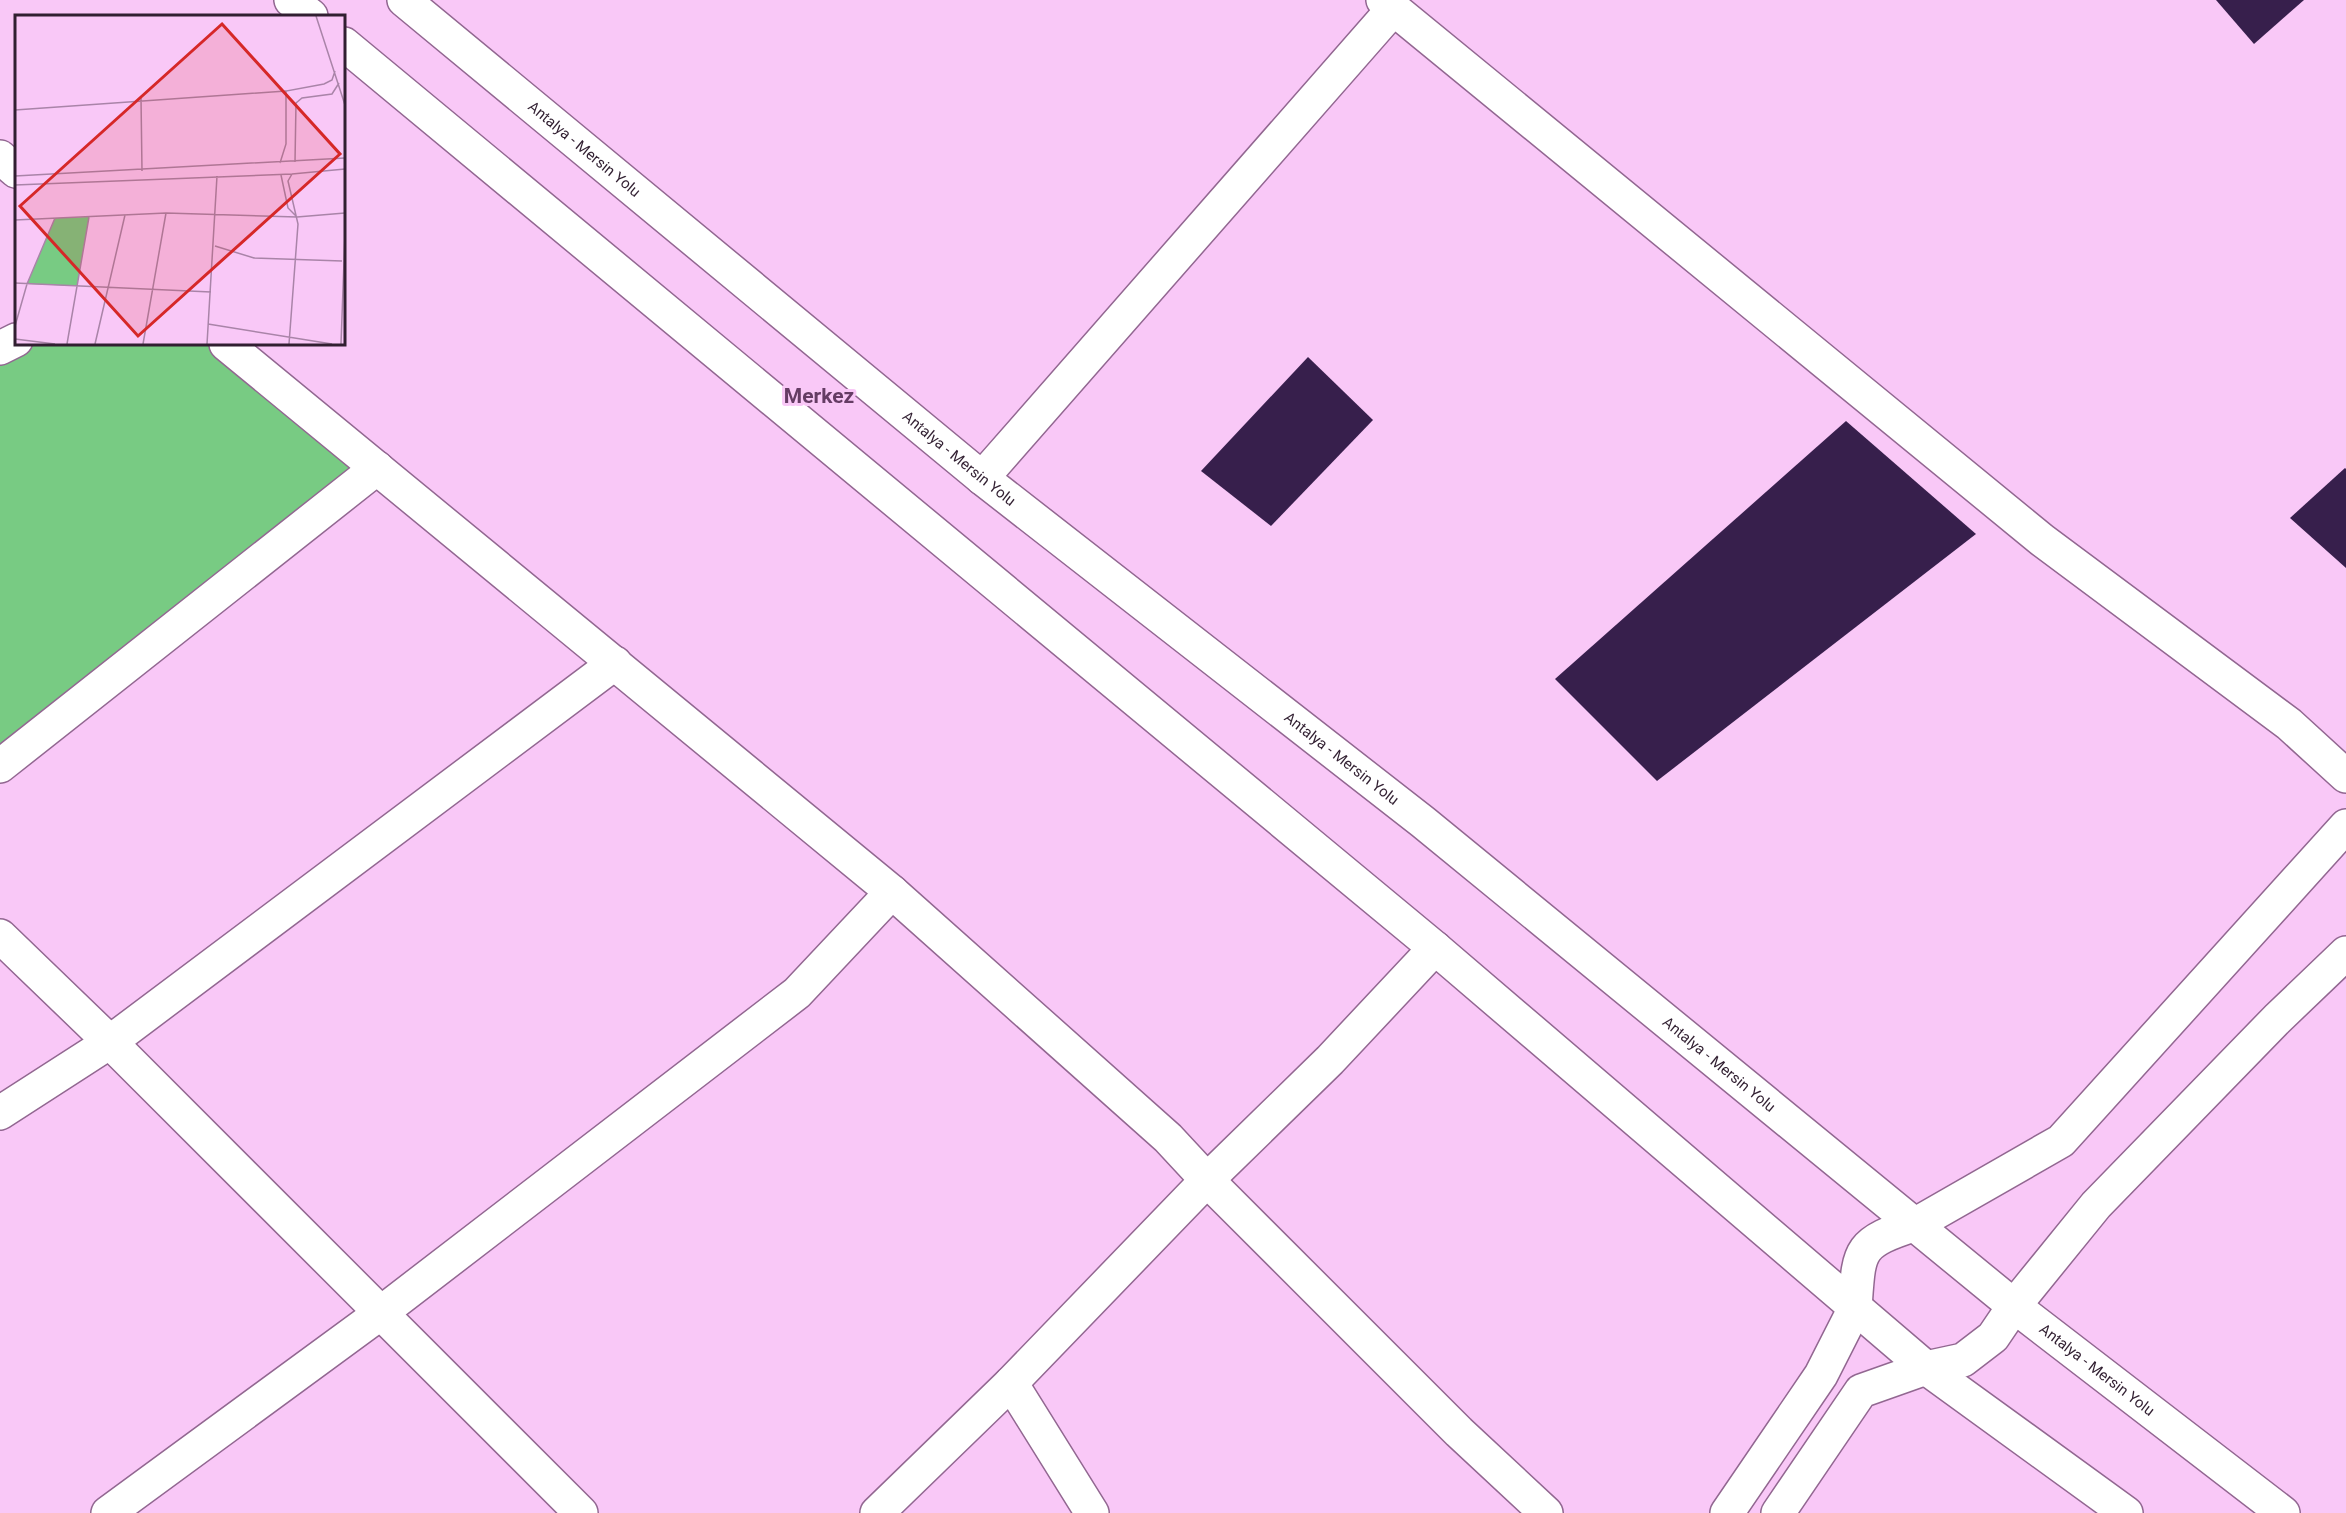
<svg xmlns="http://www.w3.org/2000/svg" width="2346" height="1513" font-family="Roboto,sans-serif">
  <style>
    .green { fill: #78cb83 }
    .building { fill: #371f4c }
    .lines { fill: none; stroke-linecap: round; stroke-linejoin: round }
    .street-casing { stroke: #926791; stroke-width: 36 }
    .secondary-casing { stroke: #926791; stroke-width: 36 }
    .highway-casing { stroke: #926791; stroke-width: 36 }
    .street { stroke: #fff; stroke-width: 33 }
    .secondary { stroke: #fff; stroke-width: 33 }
    .highway { stroke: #fff; stroke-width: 33 }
    .labels { text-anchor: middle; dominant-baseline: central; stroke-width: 6; stroke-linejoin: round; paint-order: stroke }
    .street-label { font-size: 15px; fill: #311f31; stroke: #f9c8f7 }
    .district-label { font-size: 21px; font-weight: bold; fill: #653c64; stroke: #f9c8f7 }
    .inset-road { fill: none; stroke: #a984a8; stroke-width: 1.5 }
    .view { fill: #d62828; fill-opacity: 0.15; stroke: #d62828; stroke-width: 3 }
    .inset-edge { fill: none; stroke: #311f31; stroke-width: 3 }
  </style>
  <rect width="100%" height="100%" fill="#f9c8f7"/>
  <path class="green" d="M16,344H226L377,468L0,766V348Z"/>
  <g class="building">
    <path d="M2216,0H2304L2254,44Z"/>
    <path d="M1308,357L1373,420L1271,526L1201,471Z"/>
    <path d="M1846,421L1976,534L1657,781L1555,679Z"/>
    <path d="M2345,468L2346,469V568L2290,518Z"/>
  </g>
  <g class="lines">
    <g class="street-casing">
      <g id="street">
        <path d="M1383,0L2042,540L2289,724L2346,776"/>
        <path d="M0,157L16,171"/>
        <path d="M226,344L892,892L1168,1138L1207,1180L1459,1432L1546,1513"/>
        <path d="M0,348L16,340"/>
        <path d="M982,478L1394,8"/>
        <path d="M0,766L377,468"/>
        <path d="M0,936L110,1042L581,1513"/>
        <path d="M0,1113L110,1042L615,663"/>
        <path d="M1011,1383L1092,1513"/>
        <path d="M108,1513L382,1312L797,993L892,892"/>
        <path d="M877,1513L1011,1383L1207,1180L1330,1060L1435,948"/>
        <path d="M1727,1513L1821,1375L1855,1308"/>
        <path d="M1778,1513L1861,1391L1926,1368"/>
      </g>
    </g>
    <g class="secondary-casing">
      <g id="secondary">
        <path d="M1916,1224L2061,1141L2346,826"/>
        <path d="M2014,1306L2096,1205L2277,1019L2346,953"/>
      </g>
    </g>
    <g class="highway-casing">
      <g id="highway">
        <path d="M291,0L311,16"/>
        <path id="s1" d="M404,0L982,478L1423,822L2014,1306L2283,1513"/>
        <path d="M344,44L1435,948L1926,1368L2126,1513"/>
        <path d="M1855,1308C1859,1249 1857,1243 1916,1224"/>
        <path d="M1926,1368L1963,1360L1993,1337L2014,1306"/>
      </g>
    </g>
    <use href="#street" class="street"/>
    <use href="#secondary" class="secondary"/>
    <use href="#highway" class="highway"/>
  </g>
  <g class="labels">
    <g class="street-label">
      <text stroke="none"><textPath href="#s1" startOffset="234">Antalya - Mersin Yolu</textPath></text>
      <text stroke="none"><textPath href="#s1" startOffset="720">Antalya - Mersin Yolu</textPath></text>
      <text stroke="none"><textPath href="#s1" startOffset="1206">Antalya - Mersin Yolu</textPath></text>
      <text stroke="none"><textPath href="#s1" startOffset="1692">Antalya - Mersin Yolu</textPath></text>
      <text stroke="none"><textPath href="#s1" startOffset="2178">Antalya - Mersin Yolu</textPath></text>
    </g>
    <g class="district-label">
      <text x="819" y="396">Merkez</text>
    </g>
  </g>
  <g transform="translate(15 15)">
    <rect width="330" height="330" fill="#f9c8f7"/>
    <path d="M74,202L62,271L12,269L40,203Z" fill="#78cb83"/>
    <path class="inset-road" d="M301,1L330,90M126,83L127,156M0,95L271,76M280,147L281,88L287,83L317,79L324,68M265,148L271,129V76L309,69L317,65L320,56M266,160L273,193L281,201M0,161L330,143M0,170L277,159L330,154M0,205L151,198L282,202L330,198M200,231L239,243L327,246M0,268L196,277M193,309L317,329M0,311L12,269L40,203M0,324L40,329M52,329L74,202M80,329L110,200M128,329L151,198M192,329L202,161M274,329L283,209L273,166L277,159M326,329L330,219"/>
    <path class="view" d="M207,9L325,139L123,321L5,191Z"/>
    <rect width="330" height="330" class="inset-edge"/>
  </g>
</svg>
